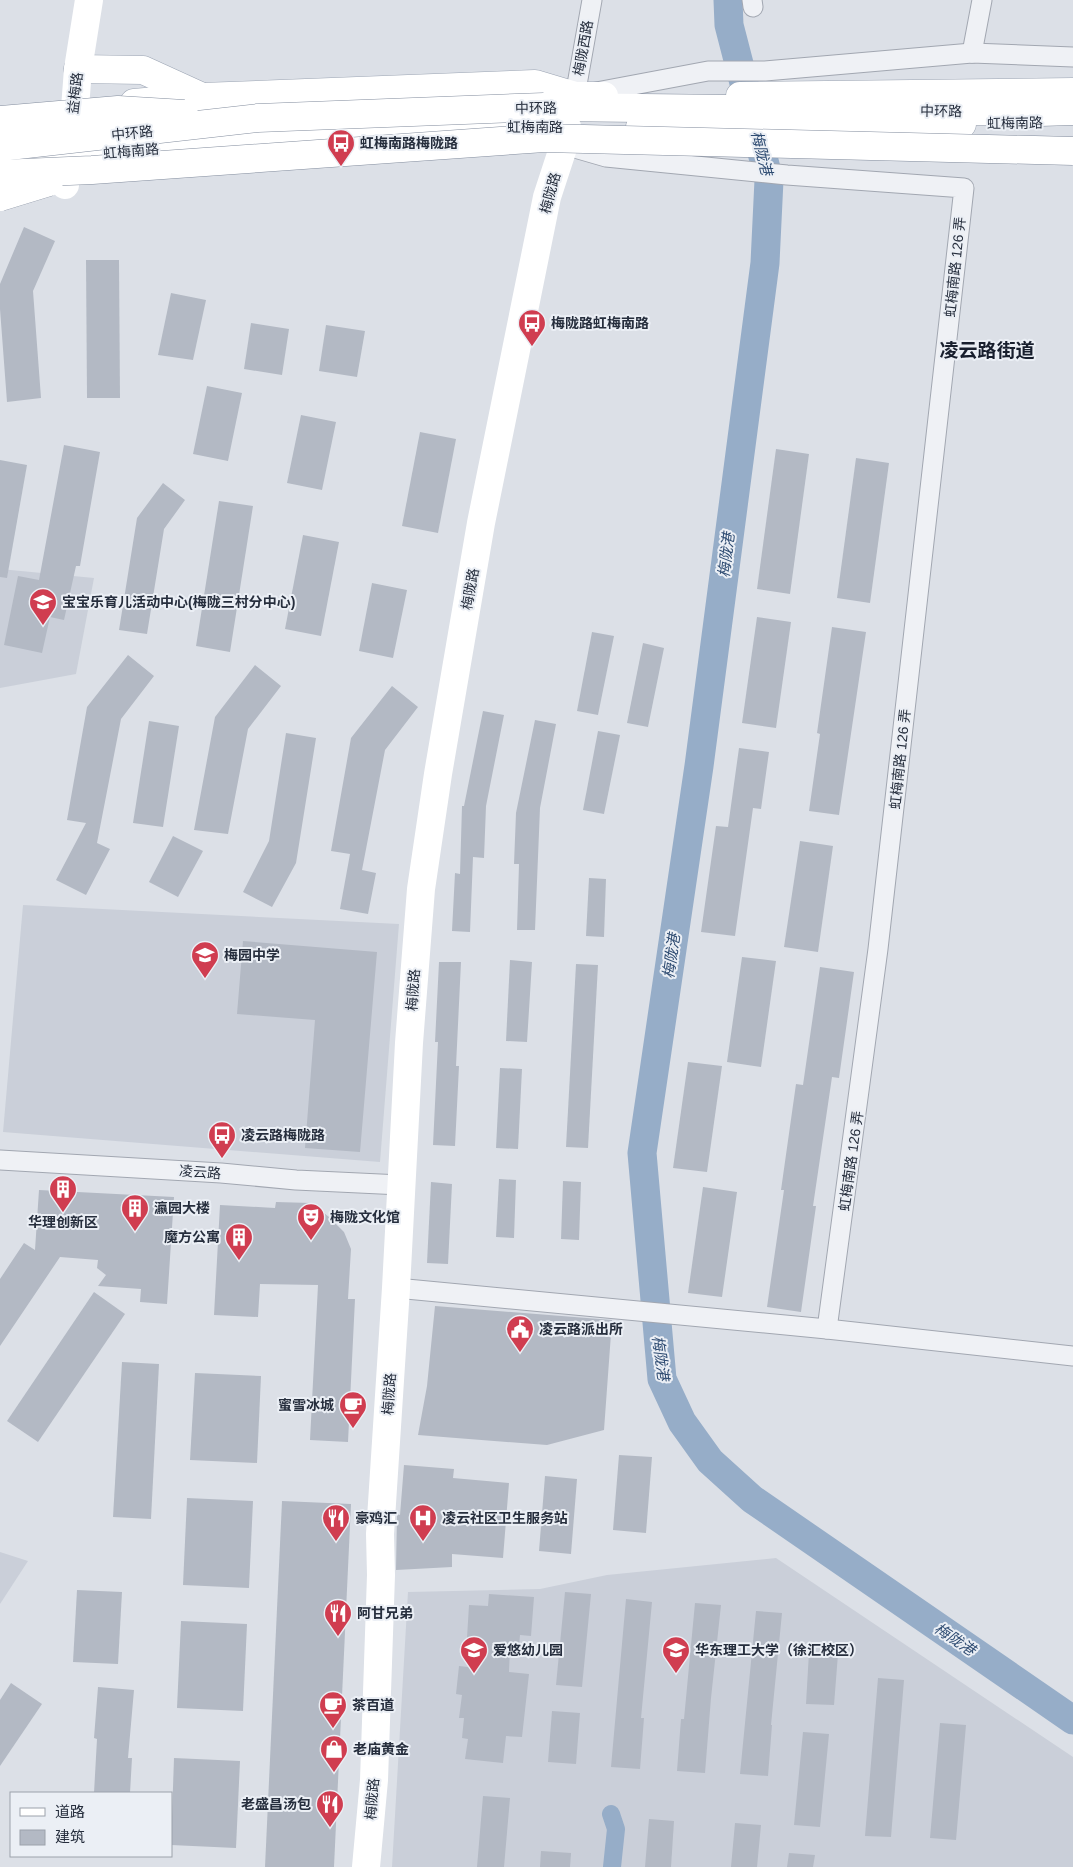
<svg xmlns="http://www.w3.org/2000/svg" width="1073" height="1867" font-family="Helvetica,'Noto Sans SC',sans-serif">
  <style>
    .built { fill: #cacfd9 }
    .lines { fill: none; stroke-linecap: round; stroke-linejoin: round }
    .canal { stroke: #96adc8; stroke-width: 18 }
    .river { stroke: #96adc8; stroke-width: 29 }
    .building { fill: #b3b9c4 }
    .street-casing { stroke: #a2a7b1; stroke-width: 21 }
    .primary-casing { stroke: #9ba4b3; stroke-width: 29 }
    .highway-casing { stroke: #838d9e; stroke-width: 29 }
    .street { stroke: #eff1f5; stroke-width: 19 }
    .secondary { stroke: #fff; stroke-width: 28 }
    .primary { stroke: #fff; stroke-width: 28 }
    .highway { stroke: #fff; stroke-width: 28 }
    .highway-bridge-casing { stroke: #838d9e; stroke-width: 29; stroke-linecap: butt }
    .highway-bridge { stroke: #fff; stroke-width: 28 }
    .labels { text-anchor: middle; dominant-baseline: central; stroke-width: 4; stroke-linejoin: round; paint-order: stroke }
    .street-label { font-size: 14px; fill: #262e3d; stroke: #ebeff5 }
    .poi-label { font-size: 14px; font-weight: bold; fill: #262e3d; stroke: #ebeff5; text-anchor: start }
    .water-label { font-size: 15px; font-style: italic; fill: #2f4c72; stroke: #ebeff5 }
    .district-label { font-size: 19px; font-weight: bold; fill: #181f2e; stroke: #ebeff5 }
  </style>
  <rect width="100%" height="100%" fill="#dce0e7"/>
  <g class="built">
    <path d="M0,569L94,578L76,674L0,688Z"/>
    <path d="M23,905L399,924L380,1162L3,1132Z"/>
    <path d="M0,1552L28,1561L0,1604Z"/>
    <path d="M776,1558L1073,1757V1867H392L408,1592L540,1589L607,1575Z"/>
  </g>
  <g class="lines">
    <path class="canal" d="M611,1814L616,1829L612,1867"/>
    <path class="river" d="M728,0L729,25L769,180L765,263L699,766L642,1153L662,1379L682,1422L710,1461L752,1499L1073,1720"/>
  </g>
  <g class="building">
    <path d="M24,227L55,241L33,291L41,398L7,402L0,309V284Z"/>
    <path d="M86,260H119L120,398H87Z"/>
    <path d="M171,293L206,300L193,360L158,355Z"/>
    <path d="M251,323L289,329L282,375L244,369Z"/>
    <path d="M326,325L365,331L357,377L319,371Z"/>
    <path d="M207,386L242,393L228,461L193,454Z"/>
    <path d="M301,415L336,422L322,490L287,483Z"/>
    <path d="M420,432L456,439L438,533L402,526Z"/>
    <path d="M64,445L100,452L80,566H76L64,620L50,617L42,653L4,645L18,576L39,580Z"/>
    <path d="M776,449L809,454L790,594L757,589Z"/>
    <path d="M856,458L889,463L870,603L837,598Z"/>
    <path d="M0,460L27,465L7,578L0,577Z"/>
    <path d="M163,483L185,500L164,529L147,634L119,630L137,518Z"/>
    <path d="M219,501L253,506L230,652L196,646Z"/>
    <path d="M303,535L339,542L321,636L285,629Z"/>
    <path d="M372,583L407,590L393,658L359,651Z"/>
    <path d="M757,617L791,622L776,728L742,723Z"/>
    <path d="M832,627L866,632L839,815L809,811L820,734L817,733Z"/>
    <path d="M592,632L614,636L598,715L577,711Z"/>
    <path d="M643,643L664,648L648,727L627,723Z"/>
    <path d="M128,655L154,676L121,719L97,843L110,849L86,895L56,880L86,823L67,820L87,707Z"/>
    <path d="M255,665L281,686L248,729L228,834L194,830L215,717Z"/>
    <path d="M392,686L418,707L385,750L362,870L376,873L368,914L340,909L350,854L331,851L351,738Z"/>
    <path d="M483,711L504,715L486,806L484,858L473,857L470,932L452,931L455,873L460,874L462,806H464Z"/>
    <path d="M535,720L556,724L540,808L535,930H517L519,864H514L516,813Z"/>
    <path d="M149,721L179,726L163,827L133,823Z"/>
    <path d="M598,731L620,735L604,814L583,810Z"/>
    <path d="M286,733L316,738L296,863L272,907L243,892L269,841Z"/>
    <path d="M739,748L769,752L761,809L753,808L735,936L701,932L716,826L728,827Z"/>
    <path d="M173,836L203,851L178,897L149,882Z"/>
    <path d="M800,841L833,846L818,952L784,947Z"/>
    <path d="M589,878L606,879L604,937L586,936Z"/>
    <path d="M243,941L377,952L360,1152L305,1148L315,1020L237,1014Z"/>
    <path d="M742,957L776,961L761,1067L727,1062Z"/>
    <path d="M510,960L532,962L527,1042L506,1041Z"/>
    <path d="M439,962H461L456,1066H459L455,1146L433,1145L438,1042H435Z"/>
    <path d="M576,964L598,965L588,1148L566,1147Z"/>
    <path d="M820,967L854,972L839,1078L832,1077L813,1206H816L801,1312L767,1307L784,1190H781L796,1084L803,1085Z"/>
    <path d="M688,1062L722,1066L707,1172L673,1168Z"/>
    <path d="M500,1068L522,1069L518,1149L496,1148Z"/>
    <path d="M499,1179L516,1180L514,1238L496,1237Z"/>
    <path d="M563,1181L581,1182L579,1240L561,1239Z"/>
    <path d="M431,1182L452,1184L448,1264L427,1263Z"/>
    <path d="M703,1187L737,1192L722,1297L688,1293Z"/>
    <path d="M39,1190L174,1197L167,1304L140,1302L141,1289L98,1286L106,1275L97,1268L98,1260L60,1257L0,1346V1279L24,1243L35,1250Z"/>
    <path d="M276,1202L311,1203L329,1217L344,1232L351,1249L348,1299H355L348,1442L310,1440L318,1285L260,1284L258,1317L214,1315L220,1205L275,1208Z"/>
    <path d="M94,1292L125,1314L38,1442L7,1421Z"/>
    <path d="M435,1306L612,1320L604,1430L547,1445L418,1435L427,1386Z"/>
    <path d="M122,1362L159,1364L151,1519L113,1517Z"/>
    <path d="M195,1373L261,1376L257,1463L190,1460Z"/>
    <path d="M619,1455L652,1457L646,1533L613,1530Z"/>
    <path d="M404,1465L454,1469L453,1478L509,1483L503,1558L452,1554V1567L396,1570L397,1514L400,1515Z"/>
    <path d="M545,1476L577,1479L571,1554L539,1551Z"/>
    <path d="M187,1498L253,1501L249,1588L183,1585Z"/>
    <path d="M282,1501L351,1504L334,1867H265Z"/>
    <path d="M77,1590L122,1592L118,1664L73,1662Z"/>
    <path d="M565,1592L591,1594L582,1687L556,1685Z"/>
    <path d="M489,1594L534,1597L531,1636L520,1635L519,1646H510L509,1672L529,1674L522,1737L506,1736L503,1763L465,1759L468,1739L462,1738L464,1718H459L462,1695L456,1694L459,1666L477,1668L479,1638H467L469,1605L488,1606Z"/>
    <path d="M626,1599L652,1602L641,1718H644L640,1769L611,1767Z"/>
    <path d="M695,1603L721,1605L711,1698L705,1773L677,1771L681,1719H684Z"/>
    <path d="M756,1611L782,1613L771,1725H772L768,1776L740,1774Z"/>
    <path d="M181,1621L247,1624L243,1711L177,1708Z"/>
    <path d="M809,1652L838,1654L834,1705L806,1704Z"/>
    <path d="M878,1678L904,1680L891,1837L865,1836Z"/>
    <path d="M11,1683L42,1704L0,1766V1700Z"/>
    <path d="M98,1687L134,1690L128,1758H132L130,1793H94L97,1739L94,1738Z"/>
    <path d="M552,1711L580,1713L576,1764L548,1762Z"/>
    <path d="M940,1723L966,1725L956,1840L930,1838Z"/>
    <path d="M803,1732L829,1734L820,1827L794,1825Z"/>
    <path d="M174,1758L240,1761L236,1848L171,1845Z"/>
    <path d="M483,1796L510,1798L504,1867H477Z"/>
    <path d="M649,1819L674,1821L671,1867H645Z"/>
    <path d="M735,1823L761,1825L757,1867H731Z"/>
    <path d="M541,1851L571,1853L570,1867H540Z"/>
    <path d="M789,1853L815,1855L813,1867H787Z"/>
  </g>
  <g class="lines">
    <g class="street-casing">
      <g id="street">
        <path d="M592,0L575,96L708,71H765L972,53L1073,57"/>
        <path d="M752,0L753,7"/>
        <path d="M972,53L982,0"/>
        <path d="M568,146L606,157L787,175L964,188L878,949L827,1329"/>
        <path d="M0,1160L221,1173L296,1180L401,1185"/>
        <path d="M396,1288L827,1329L1073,1356"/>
      </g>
    </g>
    <g class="primary-casing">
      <g id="primary">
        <path d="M78,69L143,70L200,96"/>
        <path d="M740,96L1073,92"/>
        <path d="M134,103L202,97L535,84L575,96H604"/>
        <path d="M640,127L717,128L962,124"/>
        <path d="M29,163L65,157L377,130L547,126"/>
      </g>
    </g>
    <g class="highway-casing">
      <path id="highway" d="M544,107L1040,112L1073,111"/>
    </g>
    <use href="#street" class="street"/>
    <g class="secondary">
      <path d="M65,185L68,135L75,108L78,69L89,0"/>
      <path d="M366,1867L374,1780L381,1575L380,1534L396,1288L409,1043L421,889L438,774L481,523L547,197L564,145L567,127"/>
    </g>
    <use href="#primary" class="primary"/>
    <use href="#highway" class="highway"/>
    <g class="highway-bridge-casing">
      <g id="highway-bridge">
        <path d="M0,120L118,110L184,114"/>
        <path d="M0,147L258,118L544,107"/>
        <path d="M0,174L92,170L544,138L1073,151"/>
        <path d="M0,197L49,182"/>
      </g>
    </g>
    <use href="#highway-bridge" class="highway-bridge"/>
  </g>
  <defs>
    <g id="bus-pin" transform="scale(1.4375)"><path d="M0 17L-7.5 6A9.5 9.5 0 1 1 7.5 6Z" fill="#d03d50" stroke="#ebeff5"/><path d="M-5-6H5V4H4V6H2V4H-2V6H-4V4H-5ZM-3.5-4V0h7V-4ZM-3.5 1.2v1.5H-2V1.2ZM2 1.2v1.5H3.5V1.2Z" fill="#fff"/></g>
    <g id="school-pin" transform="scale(1.4375)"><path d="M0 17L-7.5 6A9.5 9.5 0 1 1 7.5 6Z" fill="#d03d50" stroke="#ebeff5"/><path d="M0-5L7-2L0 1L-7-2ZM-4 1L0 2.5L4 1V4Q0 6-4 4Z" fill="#fff"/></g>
    <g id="building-pin" transform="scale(1.4375)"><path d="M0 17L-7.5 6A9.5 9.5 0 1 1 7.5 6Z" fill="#d03d50" stroke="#ebeff5"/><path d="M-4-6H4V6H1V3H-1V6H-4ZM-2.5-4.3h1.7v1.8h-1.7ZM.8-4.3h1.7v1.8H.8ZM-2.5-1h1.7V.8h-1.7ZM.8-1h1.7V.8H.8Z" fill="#fff"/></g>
    <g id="theatre-pin" transform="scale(1.4375)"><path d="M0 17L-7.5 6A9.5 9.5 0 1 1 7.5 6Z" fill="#d03d50" stroke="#ebeff5"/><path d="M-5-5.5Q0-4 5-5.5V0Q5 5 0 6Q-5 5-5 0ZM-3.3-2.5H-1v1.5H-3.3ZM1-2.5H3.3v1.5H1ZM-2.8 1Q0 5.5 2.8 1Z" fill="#fff"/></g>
    <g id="civic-pin" transform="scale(1.4375)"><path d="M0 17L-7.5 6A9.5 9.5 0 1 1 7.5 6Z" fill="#d03d50" stroke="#ebeff5"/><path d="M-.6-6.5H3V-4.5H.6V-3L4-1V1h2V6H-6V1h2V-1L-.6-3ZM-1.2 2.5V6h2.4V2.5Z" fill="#fff"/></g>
    <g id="cafe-pin" transform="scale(1.4375)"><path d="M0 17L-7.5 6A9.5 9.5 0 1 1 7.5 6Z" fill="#d03d50" stroke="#ebeff5"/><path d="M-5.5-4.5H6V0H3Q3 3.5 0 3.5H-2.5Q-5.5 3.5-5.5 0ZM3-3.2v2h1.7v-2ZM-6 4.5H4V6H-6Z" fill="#fff"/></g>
    <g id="restaurant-pin" transform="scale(1.4375)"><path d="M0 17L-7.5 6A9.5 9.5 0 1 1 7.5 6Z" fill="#d03d50" stroke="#ebeff5"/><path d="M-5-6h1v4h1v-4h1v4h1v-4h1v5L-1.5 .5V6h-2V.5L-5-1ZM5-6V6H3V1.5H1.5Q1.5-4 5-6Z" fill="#fff"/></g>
    <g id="hospital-pin" transform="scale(1.4375)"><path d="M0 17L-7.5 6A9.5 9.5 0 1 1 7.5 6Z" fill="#d03d50" stroke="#ebeff5"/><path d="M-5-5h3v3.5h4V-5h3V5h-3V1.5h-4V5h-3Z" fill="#fff"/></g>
    <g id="university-pin" transform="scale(1.4375)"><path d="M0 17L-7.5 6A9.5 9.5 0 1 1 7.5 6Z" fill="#d03d50" stroke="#ebeff5"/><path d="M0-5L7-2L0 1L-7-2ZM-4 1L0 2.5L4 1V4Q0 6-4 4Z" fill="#fff"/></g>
    <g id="shop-pin" transform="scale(1.4375)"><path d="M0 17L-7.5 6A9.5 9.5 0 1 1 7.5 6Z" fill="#d03d50" stroke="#ebeff5"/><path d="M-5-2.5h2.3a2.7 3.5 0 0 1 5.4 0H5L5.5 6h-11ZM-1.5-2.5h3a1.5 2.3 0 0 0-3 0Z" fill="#fff"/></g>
  </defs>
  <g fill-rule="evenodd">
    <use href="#bus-pin" x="341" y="143"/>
    <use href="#bus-pin" x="532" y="323"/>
    <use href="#school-pin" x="43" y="602"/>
    <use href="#school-pin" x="205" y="955"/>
    <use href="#bus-pin" x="222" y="1135"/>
    <use href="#building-pin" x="63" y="1189"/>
    <use href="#building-pin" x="135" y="1208"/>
    <use href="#theatre-pin" x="311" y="1217"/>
    <use href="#building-pin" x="239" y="1237"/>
    <use href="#civic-pin" x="520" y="1329"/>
    <use href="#cafe-pin" x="353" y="1405"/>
    <use href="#restaurant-pin" x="336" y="1518"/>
    <use href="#hospital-pin" x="423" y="1518"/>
    <use href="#restaurant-pin" x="338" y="1613"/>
    <use href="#school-pin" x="474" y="1650"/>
    <use href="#university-pin" x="676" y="1650"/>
    <use href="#cafe-pin" x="333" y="1705"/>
    <use href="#shop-pin" x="334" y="1749"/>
    <use href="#restaurant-pin" x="330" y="1804"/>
  </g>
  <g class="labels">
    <g class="street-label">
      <text transform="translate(583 48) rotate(-80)">梅陇西路</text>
      <text transform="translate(75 93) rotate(-83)">益梅路</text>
      <text transform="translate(536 108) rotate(-1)">中环路</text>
      <text transform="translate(941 111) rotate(1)">中环路</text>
      <text transform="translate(1015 123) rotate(-1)">虹梅南路</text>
      <text x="535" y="127">虹梅南路</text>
      <text transform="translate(132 133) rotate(-6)">中环路</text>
      <text transform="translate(131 151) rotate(-5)">虹梅南路</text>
      <text transform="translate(550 193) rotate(-75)">梅陇路</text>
      <text transform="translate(955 267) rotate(-84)">虹梅南路 126 弄</text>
      <text transform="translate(470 589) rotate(-80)">梅陇路</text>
      <text transform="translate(900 759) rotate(-84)">虹梅南路 126 弄</text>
      <text transform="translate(413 990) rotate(-86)">梅陇路</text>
      <text transform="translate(851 1161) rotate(-82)">虹梅南路 126 弄</text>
      <text transform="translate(200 1172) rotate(4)">凌云路</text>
      <text transform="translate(389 1394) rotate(-86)">梅陇路</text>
      <text transform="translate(372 1799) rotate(-85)">梅陇路</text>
    </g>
    <g class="poi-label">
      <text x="360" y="143">虹梅南路梅陇路</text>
      <text x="551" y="323">梅陇路虹梅南路</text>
      <text x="62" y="602">宝宝乐育儿活动中心(梅陇三村分中心)</text>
      <text x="224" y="955">梅园中学</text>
      <text x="241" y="1135">凌云路梅陇路</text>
      <text x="154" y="1208">瀛园大楼</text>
      <text x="330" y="1217">梅陇文化馆</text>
      <text x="63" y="1222" text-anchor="middle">华理创新区</text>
      <text x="220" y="1237" text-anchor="end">魔方公寓</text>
      <text x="539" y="1329">凌云路派出所</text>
      <text x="334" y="1405" text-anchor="end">蜜雪冰城</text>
      <text x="355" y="1518">豪鸡汇</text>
      <text x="442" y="1518">凌云社区卫生服务站</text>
      <text x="357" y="1613">阿甘兄弟</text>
      <text x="493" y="1650">爱悠幼儿园</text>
      <text x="695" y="1650">华东理工大学（徐汇校区）</text>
      <text x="352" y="1705">茶百道</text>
      <text x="353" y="1749">老庙黄金</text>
      <text x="311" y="1804" text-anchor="end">老盛昌汤包</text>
    </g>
    <g class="water-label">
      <text transform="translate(762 153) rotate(76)">梅陇港</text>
      <text transform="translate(726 555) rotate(-83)">梅陇港</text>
      <text transform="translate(671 956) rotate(-82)">梅陇港</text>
      <text transform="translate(661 1358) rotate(82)">梅陇港</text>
      <text transform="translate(955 1639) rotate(34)">梅陇港</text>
    </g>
    <g class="district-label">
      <text x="987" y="350">凌云路街道</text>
    </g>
  </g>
  <rect x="10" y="1792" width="162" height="65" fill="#ebeff5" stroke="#9ca2ab"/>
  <rect x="20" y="1808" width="25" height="8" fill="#ffffff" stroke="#9ca2ab"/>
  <text x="55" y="1817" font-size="15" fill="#262e3d">道路</text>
  <rect x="20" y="1830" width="25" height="15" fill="#b3b9c4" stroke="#9ca2ab"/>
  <text x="55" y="1842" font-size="15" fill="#262e3d">建筑</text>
</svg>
